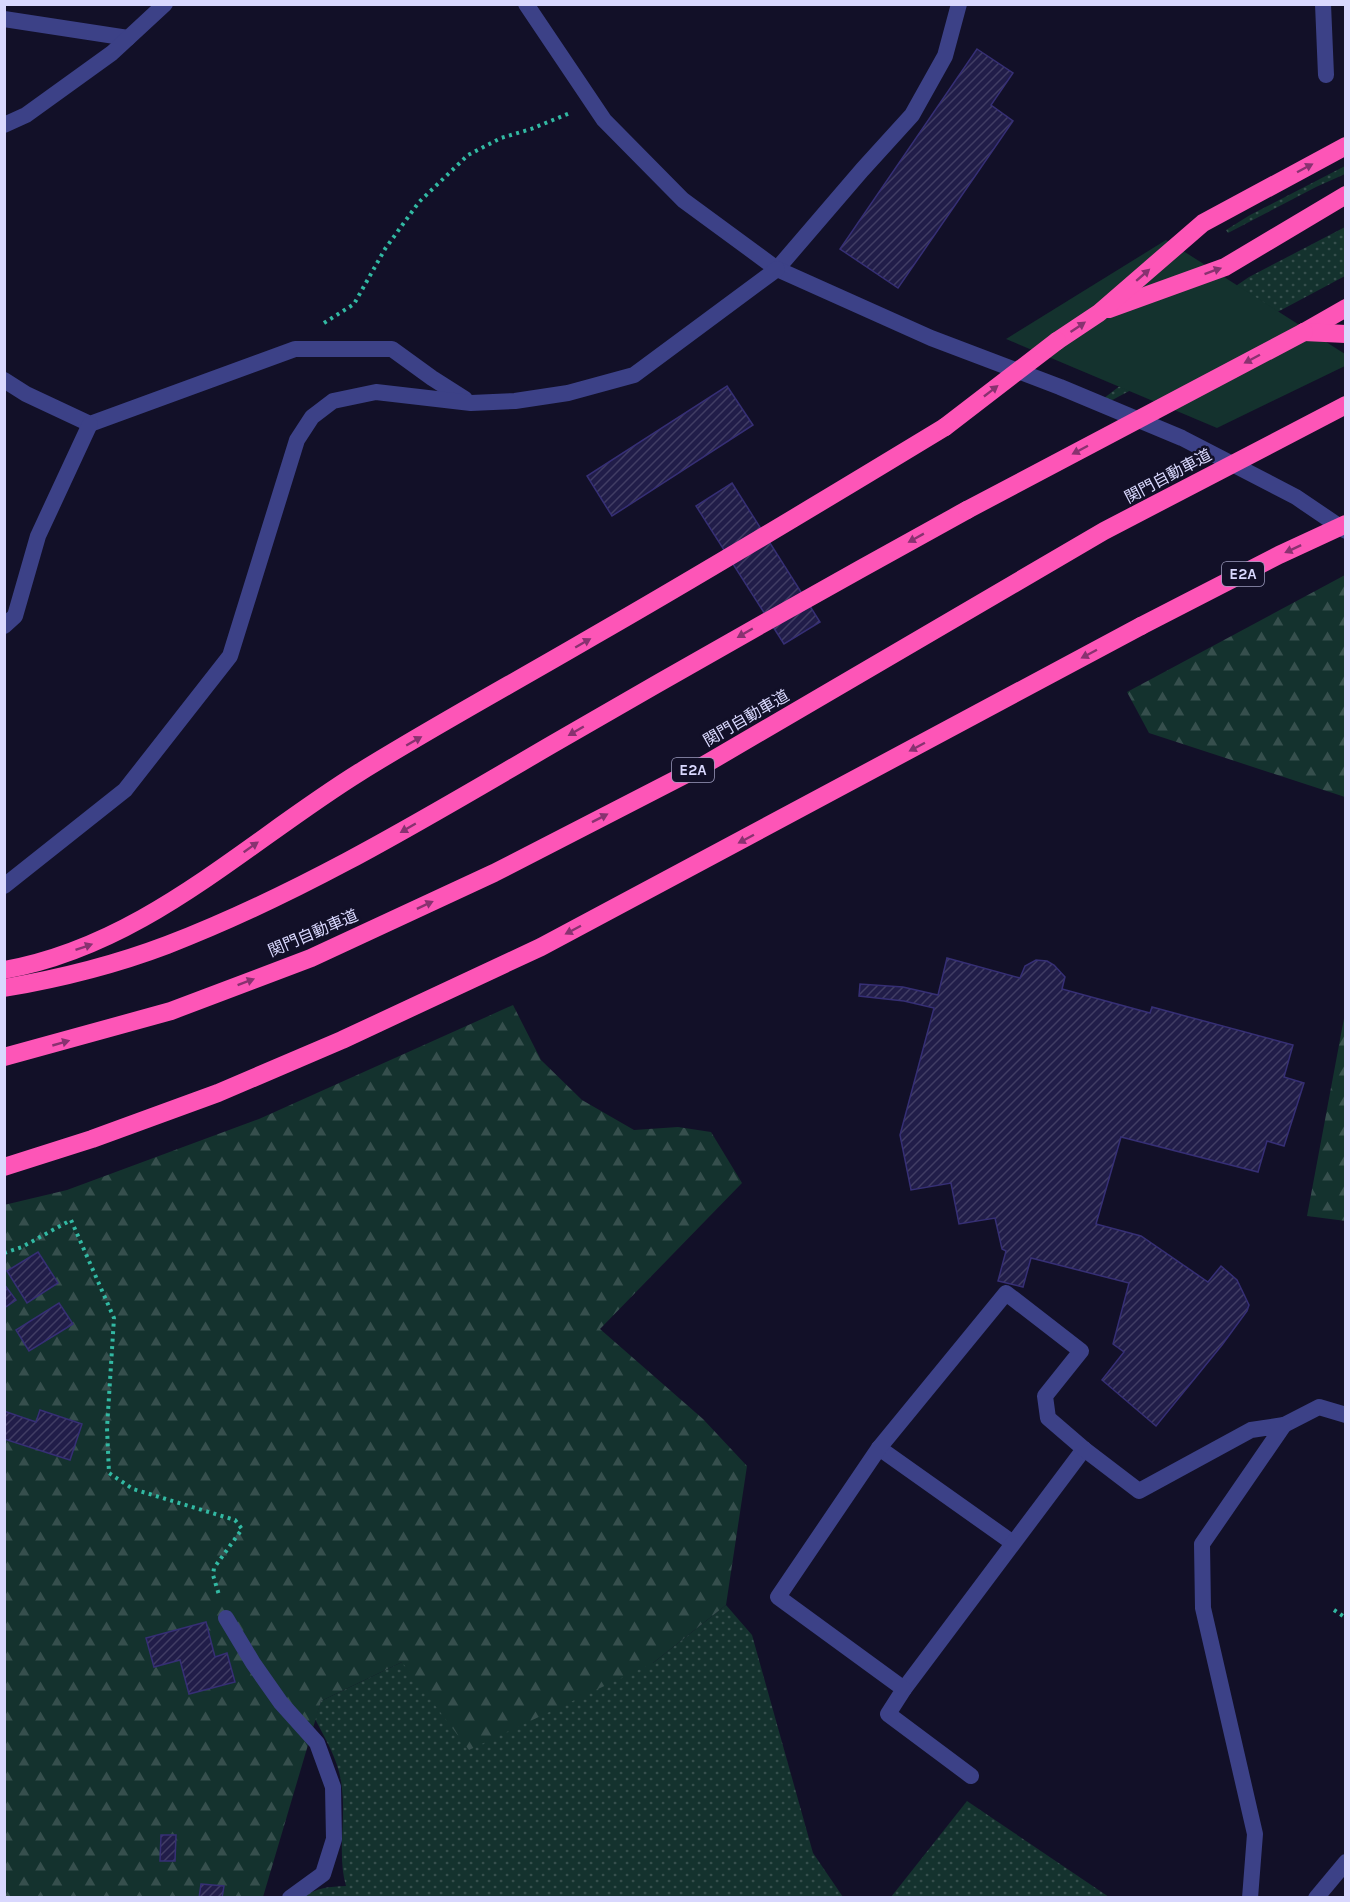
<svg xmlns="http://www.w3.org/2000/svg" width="1350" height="1902" font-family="Karla,'Noto Sans JP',sans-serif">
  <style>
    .grass { fill: url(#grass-dots) }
    .forest { fill: url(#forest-firs) }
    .park { fill: #14322e }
    .building { fill: url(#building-hatch); stroke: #362f75; stroke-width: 1.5 }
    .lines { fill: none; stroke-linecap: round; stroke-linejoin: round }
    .path { stroke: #32b9a3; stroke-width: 4; stroke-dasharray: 3 4.5; stroke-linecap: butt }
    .service { stroke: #3c4187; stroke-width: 16 }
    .minor { stroke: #3c4187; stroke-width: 16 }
    .motorway { stroke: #fd55b7; stroke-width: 18 }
    .motorway-bridge { stroke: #fd55b7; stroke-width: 18 }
    .oneway { fill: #883270 }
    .labels { text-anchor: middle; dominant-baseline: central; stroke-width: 5; stroke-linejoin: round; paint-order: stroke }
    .shield { fill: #121028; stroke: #9d9cbe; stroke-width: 1.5 }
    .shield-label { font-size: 15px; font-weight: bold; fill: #d9d8fe }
    .street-label { font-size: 16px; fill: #d9d8fe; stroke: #121028 }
  </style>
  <defs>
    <pattern id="grass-dots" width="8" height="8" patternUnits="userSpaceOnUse" patternTransform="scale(1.5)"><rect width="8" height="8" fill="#14322e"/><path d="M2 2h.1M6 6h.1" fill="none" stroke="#364f4d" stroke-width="1.8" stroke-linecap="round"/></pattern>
    <pattern id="forest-firs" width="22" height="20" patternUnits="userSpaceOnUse" patternTransform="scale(1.5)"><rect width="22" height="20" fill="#14322e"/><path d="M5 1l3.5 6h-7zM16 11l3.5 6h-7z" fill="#364f4d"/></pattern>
    <pattern id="building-hatch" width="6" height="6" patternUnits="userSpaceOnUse" patternTransform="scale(1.5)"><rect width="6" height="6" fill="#211d49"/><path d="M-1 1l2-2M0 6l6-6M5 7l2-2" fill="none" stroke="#413d64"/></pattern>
  </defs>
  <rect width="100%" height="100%" fill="#121028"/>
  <g class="grass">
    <path d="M1345,166V174L1316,187L1228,233L1226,230L1250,215Z"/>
    <path d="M1345,227V276L1101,406L1099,402L1161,354L1224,294L1249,277Z"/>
    <path d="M726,1605L752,1635L813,1853L843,1897L301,1898C317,1887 329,1887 346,1886C337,1855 346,1821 342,1789C340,1763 327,1742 315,1719L321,1701L402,1662L653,1663Z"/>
    <path d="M967,1801L1109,1897H891Z"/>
  </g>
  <g class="forest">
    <path d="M1345,575V797L1149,733L1127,692Z"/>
    <path d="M513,1005L541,1060L582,1100L634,1130L678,1127L711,1132L742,1183L600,1329L703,1419L747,1466L726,1605L653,1663L469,1750L402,1662L321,1701L263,1897H5L4,1205L67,1190L259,1119Z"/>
    <path d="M1345,1013L1346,1221L1307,1216Z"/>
  </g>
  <path class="park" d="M1166,240L1345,354V366L1217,428L1006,339Z"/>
  <g class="building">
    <path d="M977,49L1013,73L991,105L1013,121L898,288L840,249Z"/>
    <path d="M727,386L753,425L612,516L587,476Z"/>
    <path d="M732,483L820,622L784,644L696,506Z"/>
    <path d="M947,958L1020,978L1025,966L1036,960L1047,961L1054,965L1065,977L1062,989L1150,1013L1152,1007L1293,1045L1284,1077L1304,1083L1284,1146L1267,1141L1258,1172L1121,1137L1096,1224L1141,1236L1208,1282L1221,1266L1237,1280L1249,1305L1247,1311L1222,1345L1156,1426L1102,1380L1124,1352L1113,1344L1129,1283L1031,1258L1023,1287L998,1281L1006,1251L1002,1249L995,1218L959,1224L951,1183L911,1190L900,1135L934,1008L904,1001L859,996L860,984L903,987L938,995Z"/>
    <path d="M38,1252L58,1283L27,1303L7,1271Z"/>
    <path d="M4,1284L16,1300L4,1308Z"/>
    <path d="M59,1303L73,1324L29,1351L16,1330Z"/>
    <path d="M40,1410L82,1424L70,1460L4,1439V1411L36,1422Z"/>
    <path d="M206,1622L215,1657L227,1653L235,1682L189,1694L180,1660L154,1667L146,1638Z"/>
    <path d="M161,1835H176L175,1861H160Z"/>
    <path d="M201,1884L224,1886L222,1898H199Z"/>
  </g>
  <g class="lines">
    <g class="path">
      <path d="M324,323L354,304L385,249L419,202L468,155L501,138L531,129L570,113"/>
      <path d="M4,1253L22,1247L71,1220L114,1318L107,1428L109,1473L133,1489L235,1520L242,1529L214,1568L213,1575L219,1595"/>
      <path d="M1334,1610L1346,1618"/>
    </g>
    <g class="service">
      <path d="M777,269L862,170L912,115L945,56L959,4"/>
      <path d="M226,1618L253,1663L281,1703L317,1743L333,1787L334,1839L323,1874L290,1898"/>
    </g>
    <g class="minor">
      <path d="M526,4L604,120L683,200L777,269L931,338L1060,387L1182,438L1296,497L1346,531"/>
      <path d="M1323,4L1326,75"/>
      <path d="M4,19L128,38"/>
      <path d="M4,125L26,115L112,53L165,4"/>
      <path d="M4,380L26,394L90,424L295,349H392L432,378L465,399"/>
      <path d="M4,626L15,616L38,536L90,424"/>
      <path d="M4,886L125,790L230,656L297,440L312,417L333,401L376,392L471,403L515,401L568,393L634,375L777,269"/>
      <path d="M1284,1425L1319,1407L1346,1415"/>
      <path d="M879,1448L1013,1543"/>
      <path d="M904,1689L1084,1449"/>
      <path d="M971,1776L888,1714L904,1689L778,1597L879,1448L1006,1293L1081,1351L1045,1396L1048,1418L1084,1449L1139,1491L1251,1430L1284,1425L1202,1544L1203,1608L1255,1834L1250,1898"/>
      <path d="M1316,1898L1346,1862"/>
    </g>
    <g class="motorway">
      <path d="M1109,309L1225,267L1346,195"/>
      <path d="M1304,332L1346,308"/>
      <path d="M1304,332L1346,334"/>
      <path d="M1057,341L1099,313L1203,223L1346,146"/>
      <path d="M4,970C144,945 244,844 360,772C436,725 515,682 592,637C711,569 828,498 945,427"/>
      <path d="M4,988C57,979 117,964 167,945C302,893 426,818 551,745C689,665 827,587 967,510"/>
      <path d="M4,1167L92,1139L218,1093L342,1040L541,947L1141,626"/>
    </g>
    <g class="motorway-bridge">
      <path d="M945,427L1057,341"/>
      <path d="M967,510L1304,332"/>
      <path d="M1141,626L1279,555L1346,524"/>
      <path d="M4,1057L171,1011L311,958L494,873L704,765L1104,531L1346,405"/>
    </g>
  </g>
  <defs><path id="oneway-solid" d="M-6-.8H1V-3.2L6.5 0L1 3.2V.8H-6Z" transform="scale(1.5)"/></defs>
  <g class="oneway">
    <use href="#oneway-solid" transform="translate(1305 168) rotate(-28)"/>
    <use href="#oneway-solid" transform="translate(1213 271) rotate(-20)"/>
    <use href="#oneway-solid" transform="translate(1143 275) rotate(-41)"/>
    <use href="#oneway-solid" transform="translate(1078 327) rotate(-34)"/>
    <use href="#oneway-solid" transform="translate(1252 359) rotate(152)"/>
    <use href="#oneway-solid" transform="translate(991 391) rotate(-38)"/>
    <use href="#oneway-solid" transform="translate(1080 450) rotate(152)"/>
    <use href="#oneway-solid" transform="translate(916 538) rotate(151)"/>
    <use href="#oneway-solid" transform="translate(1293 549) rotate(155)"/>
    <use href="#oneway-solid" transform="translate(745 633) rotate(150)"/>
    <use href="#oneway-solid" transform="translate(583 643) rotate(-30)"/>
    <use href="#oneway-solid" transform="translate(1089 654) rotate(152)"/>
    <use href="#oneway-solid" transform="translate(576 731) rotate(150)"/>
    <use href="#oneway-solid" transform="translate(414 741) rotate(-30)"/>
    <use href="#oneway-solid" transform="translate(917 747) rotate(152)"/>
    <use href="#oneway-solid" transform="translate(600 818) rotate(-27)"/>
    <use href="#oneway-solid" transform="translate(408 828) rotate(150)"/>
    <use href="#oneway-solid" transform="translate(746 839) rotate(152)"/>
    <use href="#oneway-solid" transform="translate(251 847) rotate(-35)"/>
    <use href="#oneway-solid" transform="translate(425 905) rotate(-25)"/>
    <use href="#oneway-solid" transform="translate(573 930) rotate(152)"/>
    <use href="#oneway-solid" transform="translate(84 947) rotate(-19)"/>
    <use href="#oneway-solid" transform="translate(246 982) rotate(-21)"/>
    <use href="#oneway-solid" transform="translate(61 1043) rotate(-16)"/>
  </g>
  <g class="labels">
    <g class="shield">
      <rect x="1222" y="562" width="42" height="24" rx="4.5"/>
      <rect x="672" y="758" width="42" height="24" rx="4.5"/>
    </g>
    <g class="shield-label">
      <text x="1243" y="574">E2A</text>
      <text x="693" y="770">E2A</text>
    </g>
    <g class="street-label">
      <text transform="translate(1168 476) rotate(-28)">関門自動車道</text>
      <text transform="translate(746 718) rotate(-30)">関門自動車道</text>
      <text transform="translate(313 933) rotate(-23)">関門自動車道</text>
    </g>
  </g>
  <rect width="1350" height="1902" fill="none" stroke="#d9d8fe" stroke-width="12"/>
</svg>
